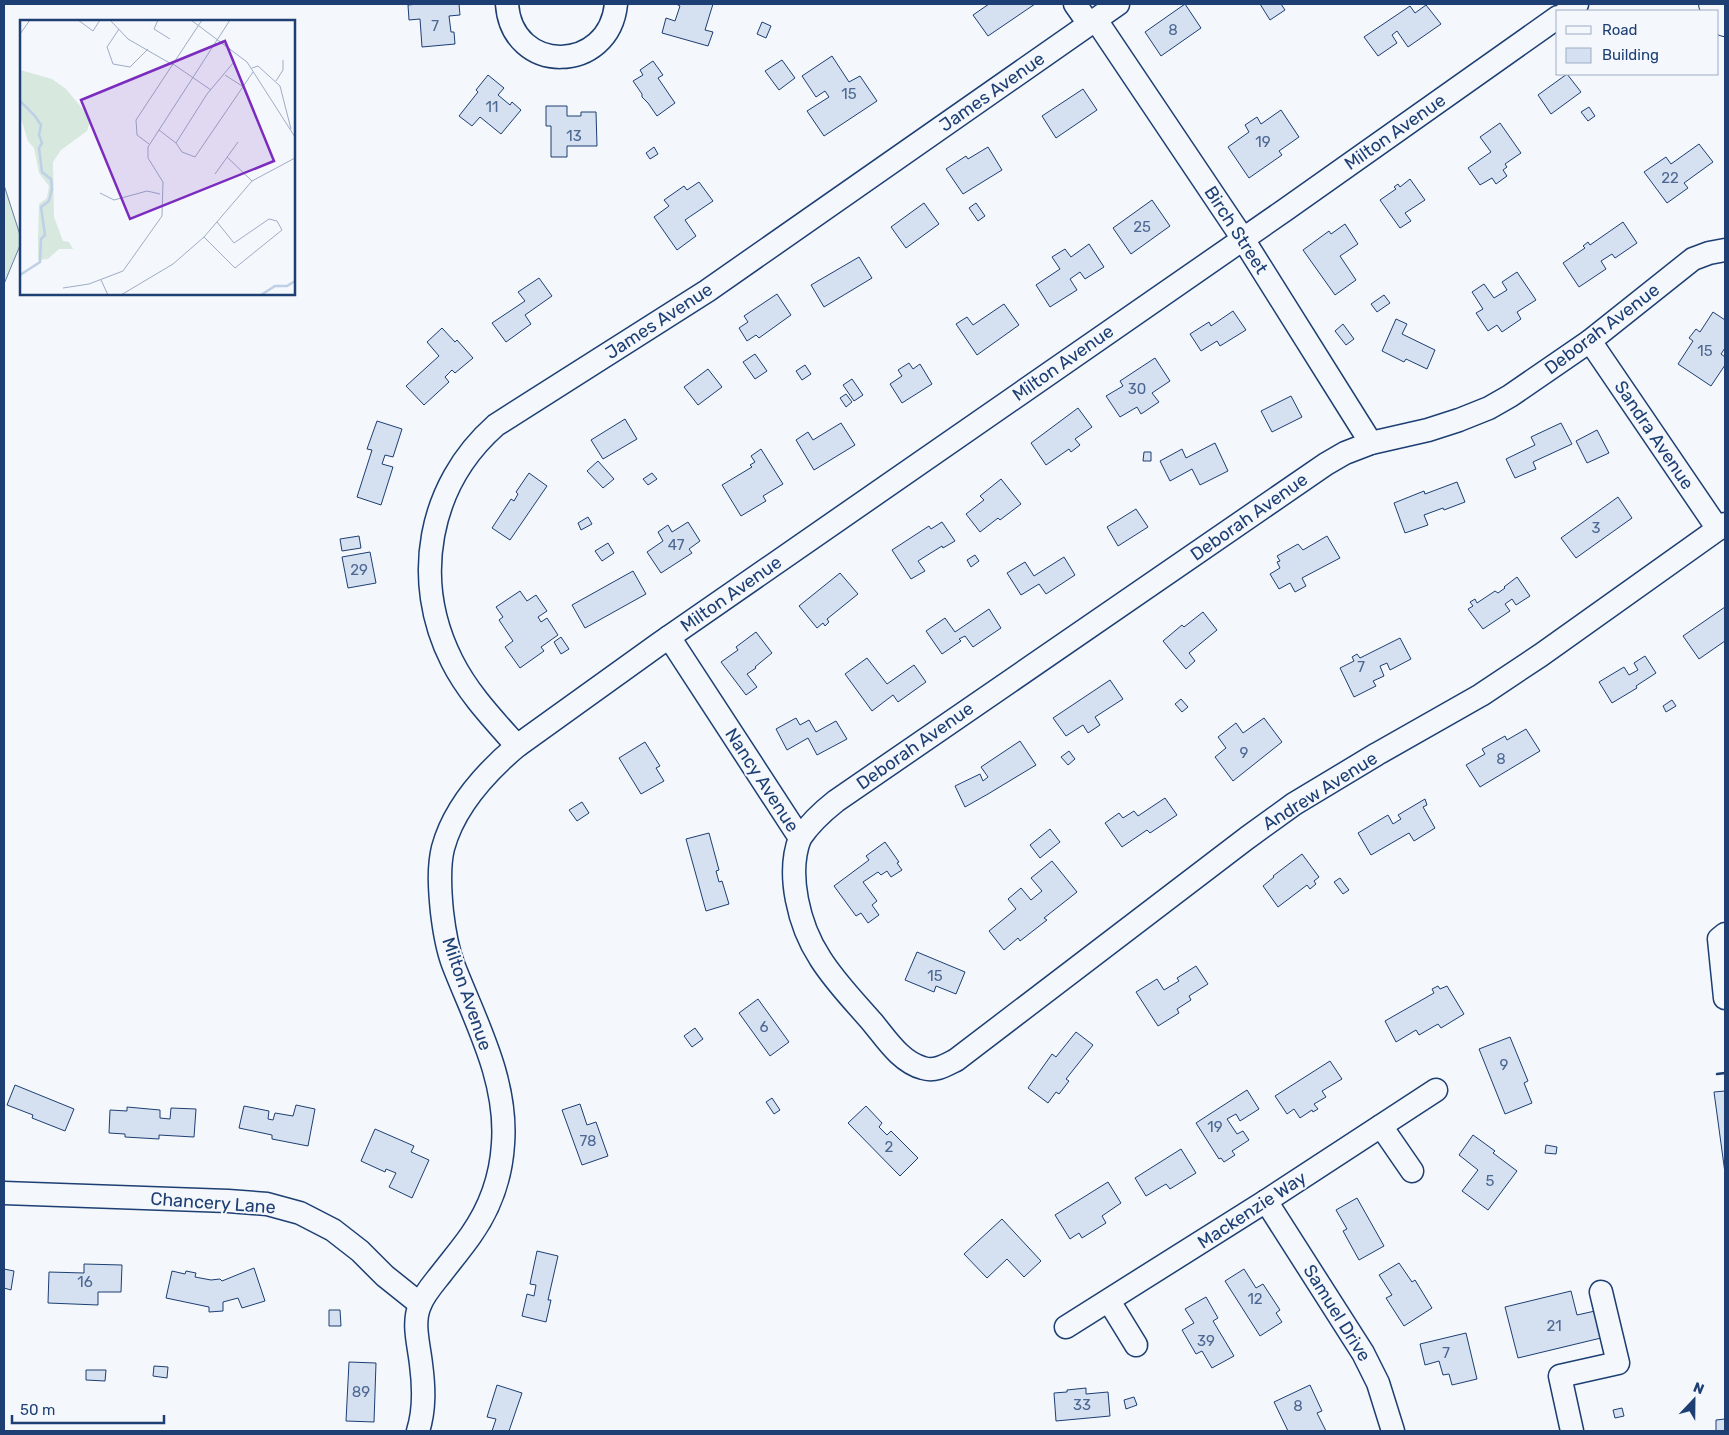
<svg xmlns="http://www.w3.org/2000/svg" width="1729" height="1435" font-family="Rubik,sans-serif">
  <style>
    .green { fill: #d7e8df; stroke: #687fa3 }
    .building { fill: #d5e0f0; stroke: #1d3f73 }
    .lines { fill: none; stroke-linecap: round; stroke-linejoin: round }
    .minor-casing { stroke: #1d3f73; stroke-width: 25 }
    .highway-casing { stroke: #1d3f73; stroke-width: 30 }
    .minor { stroke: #f4f7fb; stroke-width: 22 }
    .highway { stroke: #f4f7fb; stroke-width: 28 }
    .wall { stroke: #1d3f73; stroke-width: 2.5 }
    .labels { text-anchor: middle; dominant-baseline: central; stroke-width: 4; stroke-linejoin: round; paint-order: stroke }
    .number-label { font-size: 15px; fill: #4b6792 }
    .street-label { font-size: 18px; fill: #1d3f73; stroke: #f4f7fb }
    .inset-river { fill: none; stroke: #bed0e5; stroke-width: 2.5 }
    .inset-road { fill: none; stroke: #9eadc5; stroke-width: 1 }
    .view { fill: #7b2cbf; fill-opacity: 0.15; stroke: #7b2cbf; stroke-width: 2.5 }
    .inset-edge { fill: none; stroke: #1d3f73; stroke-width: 2.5 }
  </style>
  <rect width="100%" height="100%" fill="#f4f7fb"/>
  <path class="green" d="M4,185L21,238V243L4,284Z"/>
  <g class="building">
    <path d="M418,4H459L460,15L449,16L451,32H454L455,44L422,47L420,19L409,20L408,5Z"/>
    <path d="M676,4H713L705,30L713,32L708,46L662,33L666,18L675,21L680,6Z"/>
    <path d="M989,4H1035L988,36L973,15Z"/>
    <path d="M1185,4L1201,28L1161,56L1145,32Z"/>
    <path d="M1260,4H1281L1285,10L1270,20Z"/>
    <path d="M1426,5L1441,24L1408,47L1397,31L1392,35L1397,43L1378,56L1364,37L1410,6L1415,13Z"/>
    <path d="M762,22L771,26L766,38L757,34Z"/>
    <path d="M832,56L849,82L860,76L877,101L824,136L807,111L829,97L825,91L816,97L802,76Z"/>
    <path d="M782,60L795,78L779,90L765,71Z"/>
    <path d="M653,61L663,75L658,78L675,103L657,116L648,103L642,97V94L633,81L643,75L640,70Z"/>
    <path d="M1567,74L1581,92L1551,114L1538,95Z"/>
    <path d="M488,75L504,88L498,95L510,105L512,102L521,110L501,134L480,117L472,126L459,116L478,92L476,90Z"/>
    <path d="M1083,89L1097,110L1056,138L1042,116Z"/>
    <path d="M546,106H567V116H581V112H596L597,146H567V157H551V126H546Z"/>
    <path d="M1589,107L1595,116L1588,121L1581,112Z"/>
    <path d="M1281,110L1299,137L1279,151L1282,155L1249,178L1228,147L1249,132L1245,125L1257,117L1261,124Z"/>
    <path d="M1500,123L1521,153L1505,164L1507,167L1503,170L1507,176L1496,184L1492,178L1480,185L1468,168L1491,152L1480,137Z"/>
    <path d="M1699,144L1713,162L1684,183L1688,188L1667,203L1644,172L1666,157L1671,164Z"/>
    <path d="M654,147L658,154L650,159L646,153Z"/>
    <path d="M988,147L1002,170L963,194L946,169L966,156L968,159Z"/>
    <path d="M1410,179L1425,200L1405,213L1411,221L1400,228L1380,200L1396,189L1394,187L1398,184L1400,187Z"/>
    <path d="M699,182L713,201L685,220L696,236L677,250L654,217L669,206L664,200L684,186L687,190Z"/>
    <path d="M1152,200L1170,226L1131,254L1113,228Z"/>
    <path d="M924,203L939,224L906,248L891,227Z"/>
    <path d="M976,203L985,216L978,221L969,208Z"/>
    <path d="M1623,222L1637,243L1615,258L1612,254L1601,261L1606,269L1579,287L1563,263L1585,248L1583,246L1588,242L1590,245Z"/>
    <path d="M1345,224L1358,244L1340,256L1356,280L1335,295L1303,250L1329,231L1331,234Z"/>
    <path d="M1089,244L1104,267L1085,279L1080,272L1070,279L1077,290L1050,307L1036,285L1060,269L1052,257L1065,249L1071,257Z"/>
    <path d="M859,257L872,278L824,307L811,285Z"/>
    <path d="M1517,272L1536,300L1517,312L1521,319L1502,332L1497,325L1488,331L1476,313L1483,309L1472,292L1484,284L1494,298L1507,290L1502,282Z"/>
    <path d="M539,278L552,296L525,315L531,324L506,342L492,323L525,301L518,292Z"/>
    <path d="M777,294L791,315L759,338L756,335L747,341L739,328L748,322L744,316Z"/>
    <path d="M1384,295L1390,303L1377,312L1371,304Z"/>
    <path d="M1004,304L1019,325L977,355L956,324L967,317L973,325Z"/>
    <path d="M1233,311L1246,330L1220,346L1217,341L1201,351L1190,334L1209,322L1211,326Z"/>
    <path d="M1713,312L1725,320V348L1721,354L1725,357V365L1711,386L1678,364L1693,341L1689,338L1696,329L1700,332Z"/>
    <path d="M1396,319L1407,324L1402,334L1435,350L1427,369L1406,359L1404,362L1382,351Z"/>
    <path d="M1343,324L1354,339L1346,345L1335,331Z"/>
    <path d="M442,328L455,342L457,340L473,358L455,373L452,370L445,377L449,382L424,405L406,386L439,356L427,342Z"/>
    <path d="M755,354L767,371L755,379L743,362Z"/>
    <path d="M1155,358L1170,381L1152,393L1159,402L1141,414L1137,407L1120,417L1106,396L1123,386L1120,381Z"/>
    <path d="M909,363L913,369L920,364L932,384L902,403L890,384L902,376L898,370Z"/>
    <path d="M805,365L811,374L802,380L796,371Z"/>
    <path d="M708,369L722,387L698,405L684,387Z"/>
    <path d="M852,379L863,395L854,401L843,385Z"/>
    <path d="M846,394L852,402L846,407L840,398Z"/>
    <path d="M1291,396L1302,417L1272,432L1261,411Z"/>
    <path d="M1078,408L1092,427L1075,439L1080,445L1071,452L1069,449L1046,465L1031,443Z"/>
    <path d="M625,419L637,439L603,459L591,440Z"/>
    <path d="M377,421L402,429L393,457L385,455L382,464L393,467L381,505L357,497L372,450L367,449Z"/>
    <path d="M841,423L855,445L814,470L796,440L808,432L813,440Z"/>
    <path d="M1561,423L1572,444L1533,462L1536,469L1515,478L1506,459L1535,445L1531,437Z"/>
    <path d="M1597,430L1609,453L1587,463L1576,441Z"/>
    <path d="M1215,443L1228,471L1200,485L1192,469L1170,481L1160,461L1182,449L1186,458Z"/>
    <path d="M761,449L783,484L763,496L766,501L741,516L722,485L752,467L750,465L755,462L751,456Z"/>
    <path d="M1144,452H1151V461H1143Z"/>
    <path d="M598,461L614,479L603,488L587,471Z"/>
    <path d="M529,473L547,486L510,540L492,528L511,499L514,501L518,494L516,492Z"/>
    <path d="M652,473L657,479L648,485L643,479Z"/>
    <path d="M1001,479L1021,504L1000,520L998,518L980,532L966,514L984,500L980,496Z"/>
    <path d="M1457,482L1465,502L1444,510L1443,508L1424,515L1428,525L1405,533L1394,503L1424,491L1425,494Z"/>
    <path d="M1618,497L1632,518L1576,558L1561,538Z"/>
    <path d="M1136,509L1148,527L1118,546L1107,527Z"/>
    <path d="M588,517L592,524L581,530L578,523Z"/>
    <path d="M688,522L700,541L689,549L692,553L661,573L647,552L663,541L658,532L668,525L672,532Z"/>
    <path d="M942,522L955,541L943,548L942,546L918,561L925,571L911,579L892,550L929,526L931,529Z"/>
    <path d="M359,536L361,548L342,551L340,539Z"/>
    <path d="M1327,536L1340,558L1302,578L1306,586L1295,592L1290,583L1279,589L1270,574L1280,568L1277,562L1280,561L1277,556L1298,544L1303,550Z"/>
    <path d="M608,543L614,553L602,561L595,551Z"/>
    <path d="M370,552L376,583L348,588L342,557Z"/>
    <path d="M975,555L979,561L971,567L967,560Z"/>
    <path d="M1064,557L1075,575L1046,594L1039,584L1021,595L1007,573L1025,562L1034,576Z"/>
    <path d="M633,571L646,594L585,628L572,605Z"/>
    <path d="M840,573L858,594L827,619L829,622L825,626L823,623L817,628L799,606Z"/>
    <path d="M1517,577L1530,596L1516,605L1512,599L1505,604L1510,611L1483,629L1468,609L1473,606L1470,602L1475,599L1477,603L1495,591L1498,593L1505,588L1504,587Z"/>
    <path d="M520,591L527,601L536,595L547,611L538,617L541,622L547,618L558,635L541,647L544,651L520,668L505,647L513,641L499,620L503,617L496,607Z"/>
    <path d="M1725,607V641L1699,659L1683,636Z"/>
    <path d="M989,609L1001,628L973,647L965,636L959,639L961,641L942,654L926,631L945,618L955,632Z"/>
    <path d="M1203,612L1217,630L1189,653L1195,661L1186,669L1163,641L1182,625L1184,627Z"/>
    <path d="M756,632L772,653L755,667L756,668L747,674L757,687L746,695L721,662L738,650L736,647Z"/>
    <path d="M561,637L569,649L561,654L554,642Z"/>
    <path d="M1400,638L1411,659L1390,670L1387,663L1380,666L1384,676L1373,681L1376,686L1354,697L1340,668L1354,661L1352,657L1357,654L1360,658Z"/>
    <path d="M1645,656L1656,673L1636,686L1637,688L1612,703L1599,682L1624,667L1629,675L1638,670L1634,663Z"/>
    <path d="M867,658L887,684L914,665L926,682L898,702L893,695L872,711L845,674Z"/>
    <path d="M1110,680L1123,699L1095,717L1100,725L1088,733L1083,725L1066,736L1053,718Z"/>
    <path d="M1181,699L1188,707L1182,712L1175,704Z"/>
    <path d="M1672,700L1676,706L1666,712L1663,706Z"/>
    <path d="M796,718L800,725L809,720L816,732L836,721L847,739L817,755L808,738L787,750L776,729Z"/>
    <path d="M1264,718L1282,742L1233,781L1215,757L1226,748L1218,737L1236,723L1243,733Z"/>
    <path d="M1526,729L1540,751L1480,787L1466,765L1485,754L1482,749L1505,736L1507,740Z"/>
    <path d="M1020,741L1036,765L988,794L965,807L955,786L980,774L983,781L988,777L981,767Z"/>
    <path d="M645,742L660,766L656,768L664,781L641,794L619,758Z"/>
    <path d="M1069,751L1075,759L1068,765L1061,757Z"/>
    <path d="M1165,798L1177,815L1150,833L1147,830L1122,847L1105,823L1119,813L1123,818L1134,811L1138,816Z"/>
    <path d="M1425,799L1427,805L1423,807L1435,828L1414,841L1409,833L1371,855L1358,833L1388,815L1393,824L1401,819L1398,815Z"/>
    <path d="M582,802L589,813L577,821L569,810Z"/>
    <path d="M1050,829L1060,842L1040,858L1030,845Z"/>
    <path d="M709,833L719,870L716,871L719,882L722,881L729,904L706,911L686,839Z"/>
    <path d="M885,842L899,862L897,863L902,870L891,877L887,871L881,875L878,872L863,882L877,901L872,905L879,915L868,923L861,913L856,916L834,886L869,860L866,856Z"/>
    <path d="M1302,854L1319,877L1314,881L1316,884L1310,889L1307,885L1278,907L1263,886L1274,877L1273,876Z"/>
    <path d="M1052,861L1077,892L1044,918L1047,920L1020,941L1018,938L1004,950L989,931L1016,909L1008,899L1021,888L1031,900L1042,891L1031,878Z"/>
    <path d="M1340,878L1349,890L1343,894L1334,882Z"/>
    <path d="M917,952L965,972L956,994L936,986L934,992L905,980Z"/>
    <path d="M1196,966L1208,984L1189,996L1191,1000L1177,1009L1179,1013L1158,1026L1136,992L1157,979L1164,990L1179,981L1177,978Z"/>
    <path d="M1438,986L1440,989L1447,986L1464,1014L1441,1028L1438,1024L1419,1035L1416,1030L1396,1042L1385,1021L1434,993L1432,989Z"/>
    <path d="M758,999L789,1042L770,1056L739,1013Z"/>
    <path d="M695,1028L703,1039L692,1047L684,1036Z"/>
    <path d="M1076,1032L1093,1045L1066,1079L1069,1081L1059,1094L1056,1092L1048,1103L1028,1088L1052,1054L1056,1057Z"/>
    <path d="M1510,1037L1528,1081L1524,1083L1532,1103L1505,1114L1479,1049Z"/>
    <path d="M1330,1061L1342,1079L1322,1091L1326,1097L1314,1104L1318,1109L1313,1112L1312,1110L1300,1118L1294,1109L1287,1114L1275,1096Z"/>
    <path d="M15,1085L74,1109L65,1131L32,1118L33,1115L7,1105Z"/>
    <path d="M1247,1090L1259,1109L1240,1121L1236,1114L1227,1119L1237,1134L1243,1131L1249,1140L1232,1151L1235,1155L1224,1162L1221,1158L1219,1159L1196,1123Z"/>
    <path d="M1725,1091V1173L1714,1092Z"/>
    <path d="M772,1098L780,1110L774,1114L766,1102Z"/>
    <path d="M580,1104L587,1125L596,1122L608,1156L582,1165L562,1110Z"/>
    <path d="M296,1105L315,1109L308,1146L272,1139V1135L239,1128L244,1106L269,1111L268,1119L273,1120L275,1113L293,1116Z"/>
    <path d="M866,1106L882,1123L879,1127L887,1135L891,1131L918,1158L900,1176L848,1123Z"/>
    <path d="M127,1107L160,1110V1118L170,1119L171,1108L196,1109L194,1137L159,1135V1139L125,1137V1134L109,1133L110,1110L127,1111Z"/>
    <path d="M375,1129L414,1146L411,1152L429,1160L412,1198L389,1187L396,1173L386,1169L385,1172L361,1161Z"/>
    <path d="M1473,1135L1495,1151L1493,1153L1517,1171L1488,1210L1462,1191L1478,1170L1459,1155Z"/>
    <path d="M1546,1145L1557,1147L1556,1154L1545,1153Z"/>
    <path d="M1181,1149L1196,1173L1170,1189L1166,1184L1146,1196L1135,1178Z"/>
    <path d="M1108,1182L1121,1203L1102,1216L1106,1223L1082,1238L1079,1233L1070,1239L1055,1215Z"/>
    <path d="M1357,1198L1384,1246L1359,1260L1343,1231L1347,1229L1336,1210Z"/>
    <path d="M1002,1219L1041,1261L1024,1277L1007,1259L987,1278L964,1254Z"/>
    <path d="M537,1251L558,1256L548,1300H551L546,1322L522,1316L527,1294L534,1296L536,1285L530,1284Z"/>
    <path d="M1399,1263L1412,1282L1415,1280L1432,1308L1404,1326L1386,1298L1392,1295L1379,1275Z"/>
    <path d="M84,1264L122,1265L121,1292H98V1305L48,1303L49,1272L84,1273Z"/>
    <path d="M254,1268L265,1301L242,1308L238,1298L223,1302V1311L209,1312V1307L166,1298L172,1271L185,1274L186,1271L196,1273L195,1277L211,1280L220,1279L222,1281Z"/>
    <path d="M4,1269L14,1271L11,1290L4,1288Z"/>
    <path d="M1244,1269L1256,1288L1263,1284L1280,1310L1276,1313L1282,1322L1260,1336L1225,1281Z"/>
    <path d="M1571,1291L1577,1315L1595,1311L1601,1338L1518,1358L1505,1307Z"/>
    <path d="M1206,1297L1218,1318L1213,1321L1234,1356L1212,1368L1202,1351L1196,1354L1182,1330L1194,1323L1185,1309Z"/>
    <path d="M329,1310H340L341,1326H329Z"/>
    <path d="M1466,1333L1477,1379L1452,1385L1449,1374L1443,1375L1439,1361L1425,1365L1420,1344Z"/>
    <path d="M349,1362L376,1363L374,1422L346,1421Z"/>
    <path d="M154,1366L168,1367L167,1378L153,1376Z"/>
    <path d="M86,1370H106L105,1381L86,1380Z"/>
    <path d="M497,1385L522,1393L509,1431H492L496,1419L487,1417Z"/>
    <path d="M1310,1385L1322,1411L1317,1413L1326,1431H1288L1274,1402Z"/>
    <path d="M1086,1388V1394L1108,1392L1110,1416L1056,1421L1054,1393L1067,1392V1390Z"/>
    <path d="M1134,1397L1137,1405L1126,1409L1124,1400Z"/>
    <path d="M1622,1408L1624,1416L1615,1418L1613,1410Z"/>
    <path d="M1725,1419V1431H1716V1420Z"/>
  </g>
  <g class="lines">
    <g class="minor-casing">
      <g id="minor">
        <path d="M507,4C512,75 609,74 616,4"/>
        <path d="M1075,4L1089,24"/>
        <path d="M1567,11L1577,4"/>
        <path d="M1096,20L1243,239L1371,443"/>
        <path d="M1590,341L1718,529"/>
        <path d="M669,637L800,838C786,874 799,926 820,958C835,982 855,1002 873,1023C887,1040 901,1062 923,1068C935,1072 946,1065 956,1060L1247,838L1294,804L1377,754L1481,695L1541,655L1725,524"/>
        <path d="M517,746C493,719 468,693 452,661C411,580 428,485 496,425L707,291L1118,4"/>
        <path d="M800,838C810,823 822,812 836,801L1326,464L1345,453L1371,443L1428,430L1459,420L1489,408L1510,396L1590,341L1693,259L1709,253L1725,250"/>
        <path d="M1725,934L1719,939L1725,998"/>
        <path d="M1381,1126L1412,1171"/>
        <path d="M4,1193L228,1201L267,1204L300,1213L333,1230L360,1251L385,1276L420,1304"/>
        <path d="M1266,1201L1363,1353L1378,1383L1393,1431"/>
        <path d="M1109,1301L1136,1345"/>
        <path d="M1066,1327L1266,1201L1436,1090"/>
        <path d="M418,1431C425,1409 424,1387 421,1364C419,1345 412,1323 420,1305C424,1294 434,1283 441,1274C451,1261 462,1248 471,1235C490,1208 501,1177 503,1144C508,1080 475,1021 453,964C447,948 444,929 442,912C440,892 438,868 443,848C454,807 485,773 517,746L659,644L1285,210L1558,17"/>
        <path d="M1572,1431L1560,1376L1618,1363L1601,1292"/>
      </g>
    </g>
    <g class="highway-casing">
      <path id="highway" d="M1713,4L1725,22"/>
    </g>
    <use href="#minor" class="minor"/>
    <use href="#highway" class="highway"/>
    <path class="wall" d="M1717,1074L1725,1073"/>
  </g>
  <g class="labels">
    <g class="number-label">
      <text x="435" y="26">7</text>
      <text x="1173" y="30">8</text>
      <text x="849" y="94">15</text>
      <text x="492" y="107">11</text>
      <text x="574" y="136">13</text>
      <text x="1263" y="142">19</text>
      <text x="1670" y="178">22</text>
      <text x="1142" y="227">25</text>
      <text x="1705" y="351">15</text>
      <text x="1137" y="389">30</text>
      <text x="1596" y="528">3</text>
      <text x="676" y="545">47</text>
      <text x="359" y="570">29</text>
      <text x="1361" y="667">7</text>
      <text x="1244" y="753">9</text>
      <text x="1501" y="759">8</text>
      <text x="935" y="976">15</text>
      <text x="764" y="1027">6</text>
      <text x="1504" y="1065">9</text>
      <text x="1215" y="1127">19</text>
      <text x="588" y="1141">78</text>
      <text x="889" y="1147">2</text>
      <text x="1490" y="1181">5</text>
      <text x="85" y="1282">16</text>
      <text x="1255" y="1299">12</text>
      <text x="1554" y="1326">21</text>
      <text x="1206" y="1341">39</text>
      <text x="1446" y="1353">7</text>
      <text x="361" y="1392">89</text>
      <text x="1082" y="1405">33</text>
      <text x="1298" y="1406">8</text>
    </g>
    <g class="street-label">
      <text transform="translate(992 92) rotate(-35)">James Avenue</text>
      <text transform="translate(1395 132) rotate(-35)">Milton Avenue</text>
      <text transform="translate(1236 230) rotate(57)">Birch Street</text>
      <text transform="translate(659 321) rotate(-33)">James Avenue</text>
      <text transform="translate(1602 329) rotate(-37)">Deborah Avenue</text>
      <text transform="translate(1063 363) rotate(-35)">Milton Avenue</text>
      <text transform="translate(1654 435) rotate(56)">Sandra Avenue</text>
      <text transform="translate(1249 517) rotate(-35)">Deborah Avenue</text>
      <text transform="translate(731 594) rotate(-35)">Milton Avenue</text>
      <text transform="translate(915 746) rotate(-35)">Deborah Avenue</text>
      <text transform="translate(762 780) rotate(57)">Nancy Avenue</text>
      <text transform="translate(1320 791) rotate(-32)">Andrew Avenue</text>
      <text transform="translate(467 994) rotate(71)">Milton Avenue</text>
      <text transform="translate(213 1203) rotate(4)">Chancery Lane</text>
      <text transform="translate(1252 1210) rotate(-33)">Mackenzie Way</text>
      <text transform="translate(1337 1313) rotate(58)">Samuel Drive</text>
    </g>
  </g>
  <g transform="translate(20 20)">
    <rect width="275" height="275" fill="#f4f7fb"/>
    <path d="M0,50L32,59L46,69L71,99L67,111L41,130L33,142L34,197L43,221L49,222L53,229H39L28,239L18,240V217L19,184L27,178L29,166L19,153L14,128L8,121L0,95Z" fill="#d7e8df"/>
    <path class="inset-river" d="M0,81L15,96M0,255L20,242L21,219L25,215L21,187L29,181L32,169L31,159L22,152L19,128L22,123L19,115L21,105L15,96M241,275L255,266H267L275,261"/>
    <path class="inset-road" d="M58,0L73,11L80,0M90,0L108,19L153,45M138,0L134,9L150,19M171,0L227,42L275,117M99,9L87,27L93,44L110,47L128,29M0,14L10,0M153,44L191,70M232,48L238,46L260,66L271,109M205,55L222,66M256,61L263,50V40M139,110L156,123L162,132L175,137L233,52M156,123L187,74L214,42M129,124L117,115L116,100L182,0M207,137L232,161M195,154L218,122M80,173L94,180L127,171L140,174M184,217L215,248L262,210L257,201L249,199L214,223L197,202M81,260L88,275M43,268L69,264L103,251L142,196L143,162L128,138V127L210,0M101,275L153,244L184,217L232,161L275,138"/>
    <path class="view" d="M205,21L254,141L110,199L61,80Z"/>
    <rect width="275" height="275" class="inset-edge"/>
  </g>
  <rect width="1729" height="1435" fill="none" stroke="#1d3f73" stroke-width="10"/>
  <rect x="1556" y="10" width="162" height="65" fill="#f4f7fb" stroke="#9eadc5"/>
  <rect x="1566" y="26" width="25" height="8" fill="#f4f7fb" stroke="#9eadc5"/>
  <text x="1602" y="35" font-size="15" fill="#1d3f73">Road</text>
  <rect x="1566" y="48" width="25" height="15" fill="#d5e0f0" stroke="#9eadc5"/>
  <text x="1602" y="60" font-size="15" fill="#1d3f73">Building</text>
  <g transform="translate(1694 1400) rotate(22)" stroke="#f4f7fb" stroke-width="4" paint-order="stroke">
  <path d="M0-4L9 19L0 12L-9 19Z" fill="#1d3f73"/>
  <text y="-8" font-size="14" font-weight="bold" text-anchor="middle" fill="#1d3f73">N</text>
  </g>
  <path d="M12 1415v8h152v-8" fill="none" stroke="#1d3f73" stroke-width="2.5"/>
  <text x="20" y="1415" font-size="15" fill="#1d3f73" stroke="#f4f7fb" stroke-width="4" paint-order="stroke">50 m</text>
</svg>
